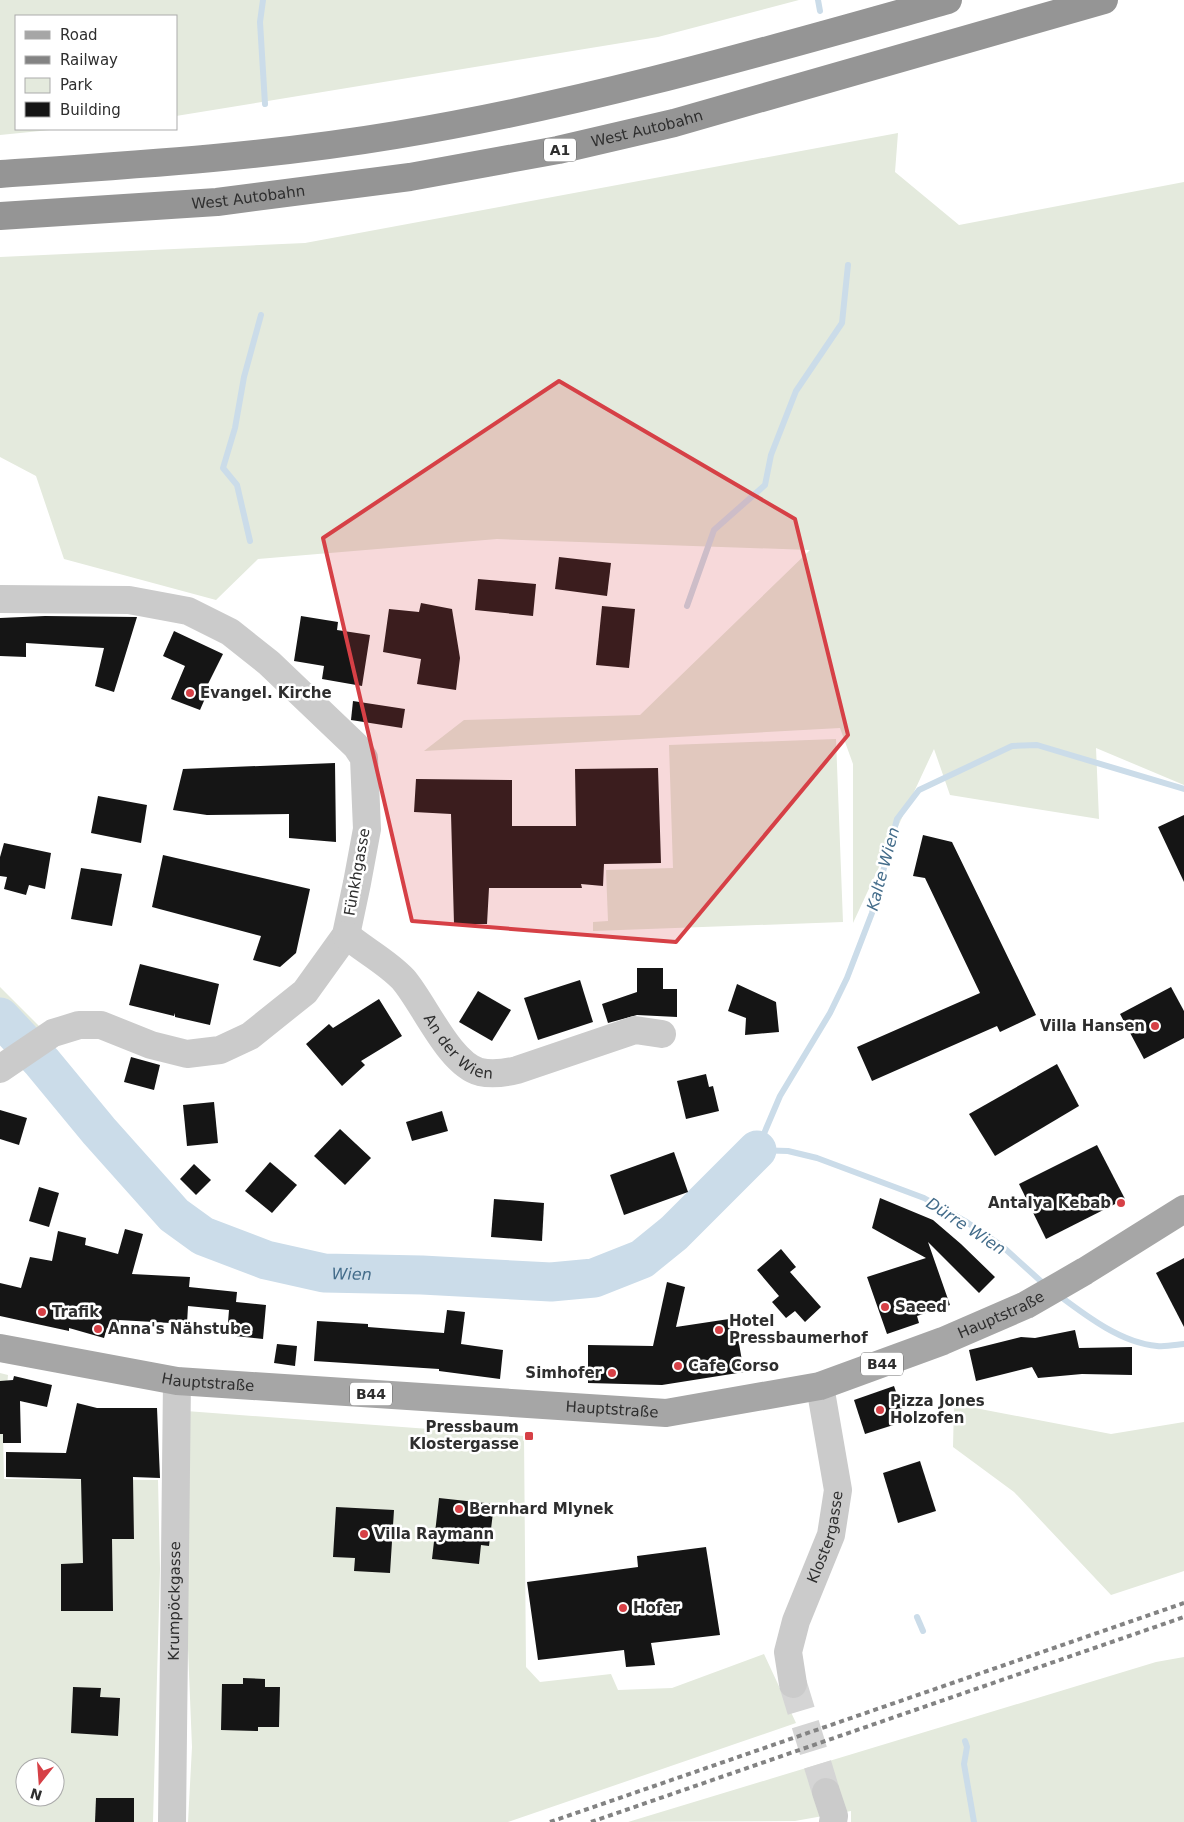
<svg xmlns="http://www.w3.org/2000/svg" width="1184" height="1822" font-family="'DejaVu Sans',sans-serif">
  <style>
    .green { fill: #e4eadd; fill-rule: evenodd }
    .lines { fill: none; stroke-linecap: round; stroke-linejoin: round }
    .stream { stroke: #cbdce9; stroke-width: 6 }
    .river { stroke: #cbdce9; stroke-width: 39 }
    .building { fill: #151515 }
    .minor-tunnel { stroke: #d5d5d5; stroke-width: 28; stroke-dasharray: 28 14; stroke-linecap: butt }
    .minor { stroke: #cbcbcb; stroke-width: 28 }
    .major { stroke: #a6a6a6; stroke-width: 28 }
    .highway { stroke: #959595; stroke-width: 28 }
    .rail { stroke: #838383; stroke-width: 4; stroke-dasharray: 5 4; stroke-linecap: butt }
    .marked { fill: #d64046; fill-opacity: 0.2; stroke: #d64046; stroke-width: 4; stroke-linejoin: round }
    .poi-dot { fill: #d64046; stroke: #fff; stroke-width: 2 }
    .labels { text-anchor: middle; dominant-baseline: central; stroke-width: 5; stroke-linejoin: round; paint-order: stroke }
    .shield { fill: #fff; stroke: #6d6d6d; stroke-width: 1 }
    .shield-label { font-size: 14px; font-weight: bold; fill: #2e2e2e }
    .street-label { font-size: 15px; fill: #2e2e2e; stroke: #fff }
    .poi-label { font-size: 15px; font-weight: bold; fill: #2e2e2e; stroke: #fff; text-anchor: start }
    .water-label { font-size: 16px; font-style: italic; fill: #436c8a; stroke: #fff }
  </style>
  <rect width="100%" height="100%" fill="#fff"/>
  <g class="green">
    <path d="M0,0H799L658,37L176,116V16H16V129H60L0,135Z"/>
    <path d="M898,133L895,172L959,225L1184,182V785L1096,748L1099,819L950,795L934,749L853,923V764L840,728L424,751L464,720L640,715L810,550L497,539L258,559L216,600L64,559L36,476L0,457V257L305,243Z"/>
    <path d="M836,739L843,922L593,931V922L608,921L606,870L673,868L669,745Z"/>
    <path d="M0,987L39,1026L13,1048L0,1036Z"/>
    <path d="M0,1373L8,1375L3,1434L4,1479L158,1480L160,1569L153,1822H0ZM25,1767H55V1797H25Z"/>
    <path d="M954,1404L1111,1434L1184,1422V1571L1111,1595L1014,1492L953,1447Z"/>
    <path d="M186,1411L524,1436L526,1667L540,1682L611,1674L618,1690L672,1688L764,1654L796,1723L508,1822H188L192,1747L185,1575Z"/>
    <path d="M1184,1657V1822H851V1811L795,1821L628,1822L1156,1662Z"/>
  </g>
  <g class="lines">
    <g class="stream">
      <path d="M263,0L260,22L265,104"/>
      <path d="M818,0L820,11"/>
      <path d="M250,541L237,485L223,468L235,428L244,377L261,315"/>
      <path d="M687,606L714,530L765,485L771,455L796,391L842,323L848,265"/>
      <path d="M1045,1285L1002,1246L965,1221L924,1198L817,1158L788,1151L757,1150L780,1096L830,1013L847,978L872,913L897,819L919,790L1012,746L1037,745L1184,789"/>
      <path d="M1057,1294C1085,1315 1121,1343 1157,1346C1165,1347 1175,1345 1184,1344"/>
      <path d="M917,1617L923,1631"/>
      <path d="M965,1741L967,1747L964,1764L974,1822"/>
    </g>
    <path class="river" id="s1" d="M0,1017L42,1062L99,1131L174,1215L203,1236L266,1260L324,1273L422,1275L551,1282L594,1278L642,1259L674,1233L757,1150"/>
  </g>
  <g class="building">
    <path d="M559,557L611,563L607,596L555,589Z"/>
    <path d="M478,579L536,584L533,616L475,610Z"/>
    <path d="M421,603L452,609L460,658L456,690L417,684L421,659L383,652L389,609L419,612Z"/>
    <path d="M602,606L635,609L629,668L596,665Z"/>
    <path d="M45,616L137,617L114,692L95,686L104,648L26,643V657L0,656V618Z"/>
    <path d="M301,616L338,622L337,630L370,635L362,686L322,679L324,666L294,661Z"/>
    <path d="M174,631L223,654L207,686L210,687L200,710L171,699L185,666L163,656Z"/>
    <path d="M353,701L405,709L402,728L351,720Z"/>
    <path d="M335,763L336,842L289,838V814L207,815L173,810L183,769Z"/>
    <path d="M658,768L661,863L604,864L603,886L581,884L582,888H489L487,924H454L451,814L414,812L416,779L512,780V826H576L575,769Z"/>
    <path d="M98,796L147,805L141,843L91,833Z"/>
    <path d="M1184,815V882L1158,827Z"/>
    <path d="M923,835L952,842L1036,1015L1000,1032L997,1026L872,1081L857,1047L980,993L925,878L913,876Z"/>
    <path d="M4,843L51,853L45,889L29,885L26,895L4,889L7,877L0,876V857Z"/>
    <path d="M163,855L310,889L296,953L280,967L253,960L261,936L152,907Z"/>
    <path d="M81,868L122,874L112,926L71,919Z"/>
    <path d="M140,964L219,984L210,1025L175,1017V1013L174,1016L129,1005Z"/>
    <path d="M637,968H663V989H677V1017L637,1015L608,1023L602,1004L637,992Z"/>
    <path d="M580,980L593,1022L538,1040L524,998Z"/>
    <path d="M737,984L776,1002L779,1032L745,1035L746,1018L728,1011Z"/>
    <path d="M1171,987L1184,1011V1038L1144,1059L1120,1014Z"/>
    <path d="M478,991L511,1010L492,1041L459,1022Z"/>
    <path d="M379,999L402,1036L361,1061L365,1065L342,1086L306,1044L329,1024L333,1028Z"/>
    <path d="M131,1057L160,1065L154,1090L124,1082Z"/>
    <path d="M1057,1064L1079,1106L995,1156L969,1114Z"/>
    <path d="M706,1074L709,1087L713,1086L719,1111L686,1119L677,1081Z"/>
    <path d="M214,1102L218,1143L187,1146L183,1105Z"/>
    <path d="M0,1110L27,1118L19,1145L0,1139Z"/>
    <path d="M442,1111L448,1131L412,1141L406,1122Z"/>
    <path d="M340,1129L371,1158L345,1185L314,1156Z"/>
    <path d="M1097,1145L1125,1199L1046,1239L1019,1184Z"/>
    <path d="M674,1152L688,1192L624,1215L610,1175Z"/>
    <path d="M270,1162L297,1185L272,1213L245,1191Z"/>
    <path d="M194,1164L211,1180L196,1195L180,1179Z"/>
    <path d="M39,1187L59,1193L49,1227L29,1221Z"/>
    <path d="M880,1198L933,1220L961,1244L995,1277L979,1293L928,1242L950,1305L917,1316L919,1323L887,1334L867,1277L926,1258L872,1228Z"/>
    <path d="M494,1199L544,1203L542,1241L491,1237Z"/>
    <path d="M125,1229L143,1234L132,1274L190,1277L189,1287L237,1292L236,1302L266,1305L263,1339L227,1335L229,1310L188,1306L187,1324L119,1320L116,1330L107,1328L104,1338L69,1328V1331L0,1316V1283L21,1288L30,1257L52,1261L58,1231L86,1238L85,1245L118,1254Z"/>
    <path d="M781,1249L796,1267L790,1272L821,1307L805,1322L795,1311L786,1318L772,1302L779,1296L757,1270Z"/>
    <path d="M1184,1258V1327L1156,1273Z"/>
    <path d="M667,1282L685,1287L676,1327L729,1319L732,1339L738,1338L744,1372L662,1385L588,1383V1345L653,1346Z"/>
    <path d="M447,1310L465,1312L461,1344L503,1350L500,1379L439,1371V1369L314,1361L317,1321L368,1324V1327L444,1333Z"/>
    <path d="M1075,1330L1079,1348L1132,1347V1375L1082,1374L1038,1378L1032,1367L976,1381L969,1350L1021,1337L1035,1338Z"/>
    <path d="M277,1344L297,1346L295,1366L274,1363Z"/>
    <path d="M14,1376L52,1385L47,1407L20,1401L21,1443H3V1434H0V1381L13,1380Z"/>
    <path d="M894,1386L906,1421L865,1434L854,1400Z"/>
    <path d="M77,1403L97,1408H157L160,1478L133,1477L134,1539H112L113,1611H61V1564L83,1563L81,1479L6,1477V1452L66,1453Z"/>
    <path d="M920,1461L936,1511L898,1523L883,1473Z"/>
    <path d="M439,1498L494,1504L489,1546L481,1545L479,1564L432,1559Z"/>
    <path d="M336,1507L394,1510L390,1573L354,1571L355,1558L333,1557Z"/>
    <path d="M706,1547L720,1635L651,1643L655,1665L626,1667L624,1650L538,1660L527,1582L638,1567L637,1556Z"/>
    <path d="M243,1678L265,1679V1687H280L279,1727H258V1731L221,1730L222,1684H243Z"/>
    <path d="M73,1687L101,1688L100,1697L120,1698L118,1736L71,1733Z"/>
    <path d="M96,1798H134V1822H95Z"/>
  </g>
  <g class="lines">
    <path class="minor-tunnel" d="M793,1684L826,1792"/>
    <g class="minor">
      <path d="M0,599L129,600L188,611L230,632L269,663L356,746L364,758L367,829L357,883L346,935L305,992L250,1036L220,1050L187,1054L151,1045L101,1025H79L53,1033L0,1069"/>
      <path id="s2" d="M346,935C364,950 387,962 403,979C424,1003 449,1064 480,1072C493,1075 505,1073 517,1070L635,1030L662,1034"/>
      <path id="s3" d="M793,1684L788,1652L796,1621L831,1535L838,1490L820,1386"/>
      <path d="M826,1792L834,1816L833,1822"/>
      <path id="s4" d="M172,1822L177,1381"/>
    </g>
    <path class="major" id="s5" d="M0,1348L177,1381L666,1413L820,1386L943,1341L1026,1305L1085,1271L1184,1209"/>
    <g class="highway">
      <path d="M0,174C132,165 265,157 396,135C584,104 766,51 948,0"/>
      <path id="s6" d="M0,216L217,202L410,177L558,150L674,123L1104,0"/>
    </g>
    <g class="rail">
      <path d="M550,1822L1184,1603"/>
      <path d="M591,1822L1184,1617"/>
    </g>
  </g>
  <path class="marked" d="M559,381L795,519L848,735L676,942L412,921L323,538Z"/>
  <g class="poi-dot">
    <circle cx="190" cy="693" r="5"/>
    <circle cx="1155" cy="1026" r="5"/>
    <circle cx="1121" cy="1203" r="5"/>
    <circle cx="885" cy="1307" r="5"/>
    <circle cx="42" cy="1312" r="5"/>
    <circle cx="98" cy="1329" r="5"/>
    <circle cx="719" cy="1330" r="5"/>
    <circle cx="678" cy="1366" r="5"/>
    <circle cx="612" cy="1373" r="5"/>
    <circle cx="880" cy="1410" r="5"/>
    <rect x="524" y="1431" width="10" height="10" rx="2.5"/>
    <circle cx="459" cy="1509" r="5"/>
    <circle cx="364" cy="1534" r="5"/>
    <circle cx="623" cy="1608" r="5"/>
  </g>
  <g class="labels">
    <g class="shield">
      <rect x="544" y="138.5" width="32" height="23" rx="4"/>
      <rect x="861" y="1352.5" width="42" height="23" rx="4"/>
      <rect x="350" y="1382.5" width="42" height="23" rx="4"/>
    </g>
    <g class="shield-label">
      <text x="560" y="150">A1</text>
      <text x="882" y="1364">B44</text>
      <text x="371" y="1394">B44</text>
    </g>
    <g class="street-label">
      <text stroke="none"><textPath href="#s6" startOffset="654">West Autobahn</textPath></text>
      <text stroke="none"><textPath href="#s6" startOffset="249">West Autobahn</textPath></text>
      <text transform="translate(357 872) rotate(-80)">Fünkhgasse</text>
      <text stroke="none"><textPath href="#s2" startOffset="162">An der Wien</textPath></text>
      <text stroke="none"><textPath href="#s5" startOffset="1021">Hauptstraße</textPath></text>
      <text stroke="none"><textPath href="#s5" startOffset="211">Hauptstraße</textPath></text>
      <text stroke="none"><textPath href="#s5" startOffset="616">Hauptstraße</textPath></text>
      <text stroke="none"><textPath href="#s3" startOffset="154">Klostergasse</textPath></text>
      <text stroke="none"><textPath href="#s4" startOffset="221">Krumpöckgasse</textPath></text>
    </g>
    <g class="poi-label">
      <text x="200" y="693">Evangel. Kirche</text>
      <text x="1145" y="1026" text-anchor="end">Villa Hansen</text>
      <text x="1111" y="1203" text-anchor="end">Antalya Kebab</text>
      <text x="895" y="1307">Saeed</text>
      <text x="52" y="1312">Trafik</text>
      <text x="729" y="1321">Hotel<tspan x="729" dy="17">Pressbaumerhof</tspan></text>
      <text x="108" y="1329">Anna's Nähstube</text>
      <text x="688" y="1366">Cafe Corso</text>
      <text x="602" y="1373" text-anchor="end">Simhofer</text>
      <text x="890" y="1401">Pizza Jones<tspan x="890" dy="17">Holzofen</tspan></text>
      <text x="519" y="1427" text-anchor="end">Pressbaum<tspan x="519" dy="17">Klostergasse</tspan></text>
      <text x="469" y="1509">Bernhard Mlynek</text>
      <text x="374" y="1534">Villa Raymann</text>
      <text x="633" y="1608">Hofer</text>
    </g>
    <g class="water-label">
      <text transform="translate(883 869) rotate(-75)">Kalte Wien</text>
      <text transform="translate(966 1226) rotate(33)">Dürre Wien</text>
      <text stroke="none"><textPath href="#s1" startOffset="454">Wien</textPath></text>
    </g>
  </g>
  <rect x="15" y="15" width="162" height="115" fill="#ffffff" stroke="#ababab"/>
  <rect x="25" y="31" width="25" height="8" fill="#a6a6a6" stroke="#ababab"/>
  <text x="60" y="40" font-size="15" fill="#2e2e2e">Road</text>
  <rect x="25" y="56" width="25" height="8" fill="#838383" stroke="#ababab"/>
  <text x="60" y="65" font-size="15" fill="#2e2e2e">Railway</text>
  <rect x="25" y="78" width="25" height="15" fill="#e4eadd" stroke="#ababab"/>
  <text x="60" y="90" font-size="15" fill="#2e2e2e">Park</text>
  <rect x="25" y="102" width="25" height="15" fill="#151515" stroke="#ababab"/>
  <text x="60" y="115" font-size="15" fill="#2e2e2e">Building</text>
  <g transform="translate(40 1782) rotate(197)"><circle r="24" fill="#ffffff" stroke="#ababab"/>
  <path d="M0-4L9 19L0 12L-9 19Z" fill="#d64046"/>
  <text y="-8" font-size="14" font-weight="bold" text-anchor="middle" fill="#2e2e2e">N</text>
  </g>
</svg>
